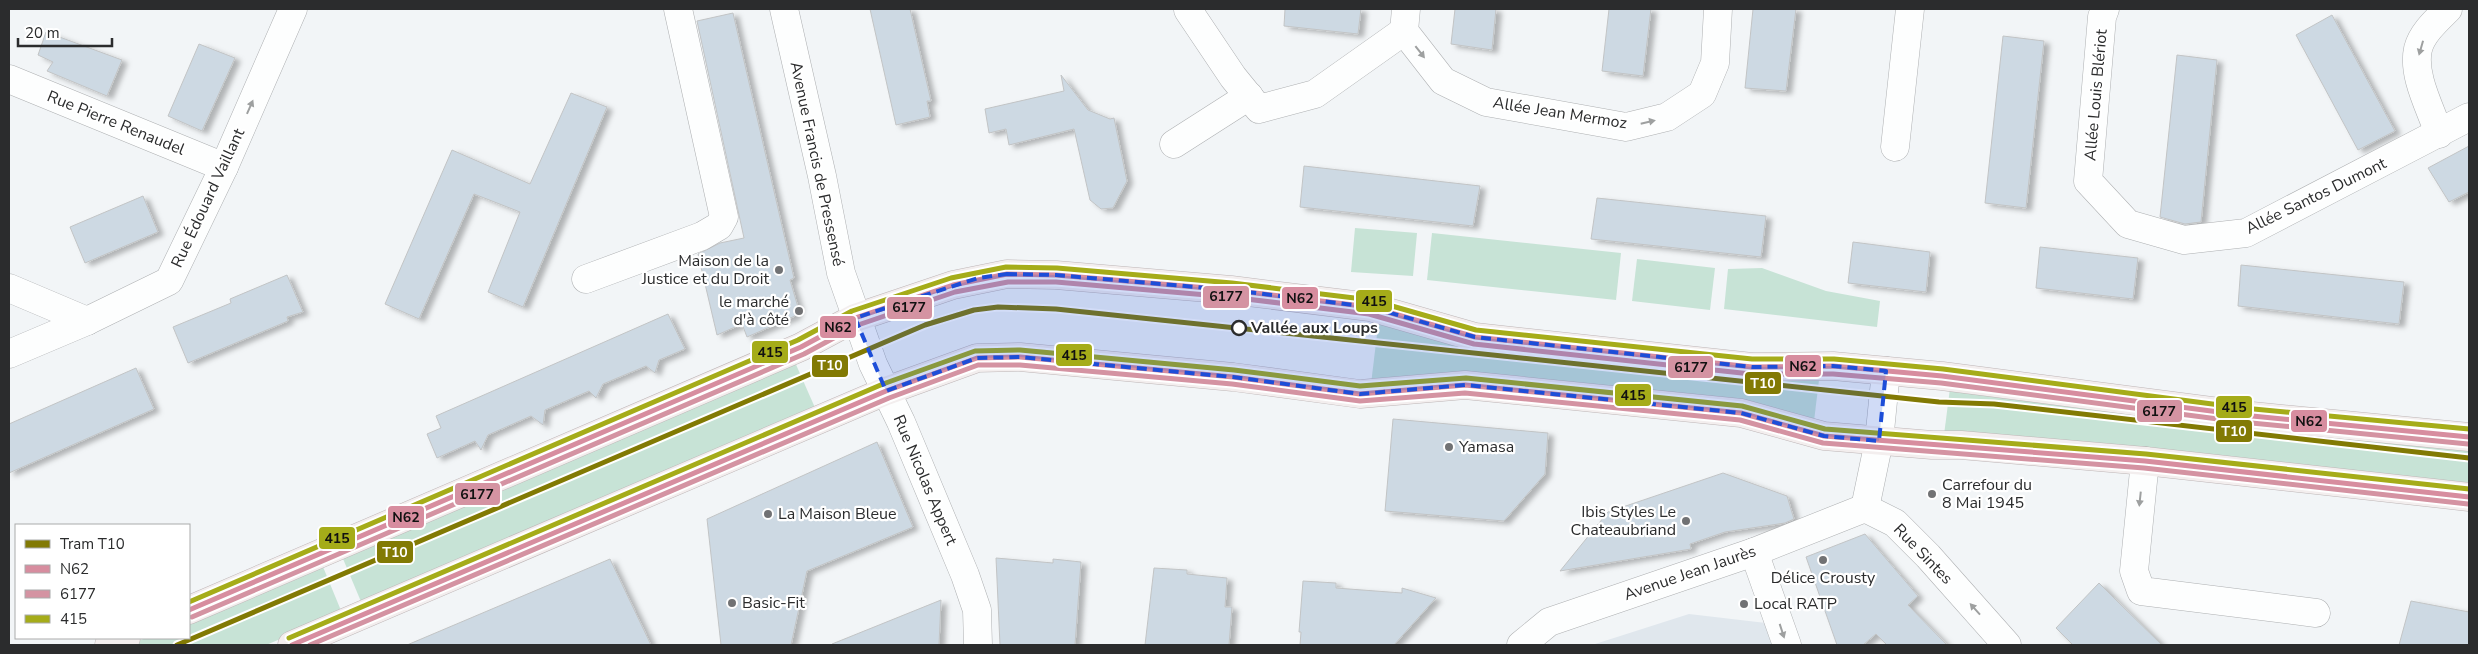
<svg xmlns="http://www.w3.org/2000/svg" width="2478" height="654" font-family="'Nunito Sans',sans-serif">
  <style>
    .built { fill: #e0e7ed }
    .green { fill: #c7e3d6 }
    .building { fill: #cdd9e3; stroke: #c2c4c5; filter: url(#shadow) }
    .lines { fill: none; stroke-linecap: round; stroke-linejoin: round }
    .minor-casing { stroke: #aeb0b2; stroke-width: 29 }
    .major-casing { stroke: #beb6b7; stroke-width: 29 }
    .minor { stroke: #fdfefe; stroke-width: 28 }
    .major { stroke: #f3eeee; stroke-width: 28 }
    .bus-1-casing { stroke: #fff; stroke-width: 9 }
    .bus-2-casing { stroke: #fff; stroke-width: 9 }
    .bus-3-casing { stroke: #fff; stroke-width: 9 }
    .bus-1 { stroke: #d78d9f; stroke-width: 5 }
    .bus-2 { stroke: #d493a2; stroke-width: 5 }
    .bus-3 { stroke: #a5ac19; stroke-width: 5 }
    .tram-1-casing { stroke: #fff; stroke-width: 9 }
    .tram-1 { stroke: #827a04; stroke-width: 5 }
    .oneway { fill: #9ea0a0 }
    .marked { fill: #1d4ed8; fill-opacity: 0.2; stroke: #1d4ed8; stroke-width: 4; stroke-dasharray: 10 6; stroke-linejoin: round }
    .poi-dot { fill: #717274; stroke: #fff; stroke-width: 2 }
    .stop-dot { fill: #fff; stroke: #2b2c2d; stroke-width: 2.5 }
    .labels { text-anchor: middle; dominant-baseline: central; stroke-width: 4.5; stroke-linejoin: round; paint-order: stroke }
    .street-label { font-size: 16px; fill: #2b2c2d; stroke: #fff }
    .poi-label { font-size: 16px; fill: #2b2c2d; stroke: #fff; text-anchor: start }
    .stop-label { font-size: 16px; font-weight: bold; fill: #2b2c2d; stroke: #fff; text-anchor: start }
    .line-badge { stroke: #fff; stroke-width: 2 }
    .badge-label { font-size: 14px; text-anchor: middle; font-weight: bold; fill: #fff }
    .pale-badge-label { font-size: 14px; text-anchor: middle; font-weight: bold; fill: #111 }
  </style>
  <defs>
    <filter id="shadow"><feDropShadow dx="5.5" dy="3" stdDeviation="2.5" flood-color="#0004"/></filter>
  </defs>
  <rect width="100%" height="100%" fill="#f2f5f7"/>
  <path class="built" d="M1689,614L1766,623L1773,645H1592Z"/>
  <g class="green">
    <path d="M1355,228L1417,233L1413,276L1351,272Z"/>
    <path d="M1432,233L1621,253L1616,300L1427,280Z"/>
    <path d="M1637,259L1715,268L1710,310L1632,301Z"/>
    <path d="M1762,268L1826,291L1880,301L1877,327L1724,309L1728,269Z"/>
    <path d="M1379,318L1820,372L1814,421L1371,384Z"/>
    <path d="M794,360L816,410L362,604L341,554Z"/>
    <path d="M1950,388L2469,446V488L1944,435Z"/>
    <path d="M321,562L342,613L266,645H128L146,638H189V619Z"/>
  </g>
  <g class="building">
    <path d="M870,9H910L931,101H927L930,117L896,125Z"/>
    <path d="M1285,9H1361L1358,34L1284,26Z"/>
    <path d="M1455,9H1496L1492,50L1451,44Z"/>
    <path d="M1609,9H1651L1643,76L1602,71Z"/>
    <path d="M1753,9H1796L1786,91L1745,88Z"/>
    <path d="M733,13L794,278L790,280L798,307L795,316L747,337L742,324L717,335L698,254L720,243L744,238L697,21Z"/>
    <path d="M2332,15L2395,131L2358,150L2296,35Z"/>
    <path d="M46,32L122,60L107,96L47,71L53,62L38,55Z"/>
    <path d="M2003,36L2044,41L2026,208L1985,203Z"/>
    <path d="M199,44L235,58L202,131L168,116Z"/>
    <path d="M2177,55L2217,60L2201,222L2185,224L2160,217Z"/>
    <path d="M1061,75L1088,110L1110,119L1114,118L1127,181L1113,208L1101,209L1090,200L1074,129L1009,145L1006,129L989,133L985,109L1064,91Z"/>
    <path d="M571,93L607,107L523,307L488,292L520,212L474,194L419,319L385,304L452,150L530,184Z"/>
    <path d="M2469,146V192L2449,202L2428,168Z"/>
    <path d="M1304,166L1480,186L1473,226L1300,207Z"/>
    <path d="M143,196L158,232L85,263L70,227Z"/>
    <path d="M1597,198L1766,216L1761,257L1591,239Z"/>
    <path d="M1853,242L1930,252L1926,292L1848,283Z"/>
    <path d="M2040,247L2138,258L2133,299L2036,288Z"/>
    <path d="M2241,265L2404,282L2399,324L2238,306Z"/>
    <path d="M287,275L303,312L287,317L288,321L188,363L173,327L231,303L230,299Z"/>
    <path d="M668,314L685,349L659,360L655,373L646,366L603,384L596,398L589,391L545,410L543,425L531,416L488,435L481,450L475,441L437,458L427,434L441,428L436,416Z"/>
    <path d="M136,368L154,409L9,473V424Z"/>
    <path d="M1393,419L1548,433L1545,474L1504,521L1385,511Z"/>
    <path d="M877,442L913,527L807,571L791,645H721L707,519Z"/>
    <path d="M1723,473L1787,496L1794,519L1785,523L1725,532L1690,544L1691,549L1560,571L1608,512Z"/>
    <path d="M1865,534L1918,596L1908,605L1947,645H1887L1876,634L1863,645H1837L1806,557Z"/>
    <path d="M996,558L1053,563V559L1081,562L1075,645H1000Z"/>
    <path d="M610,559L651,645H407Z"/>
    <path d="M1154,568L1187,570V574L1227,578L1225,607H1232L1229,645H1145Z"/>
    <path d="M1303,581L1336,583V588L1402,593V588L1436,598L1394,645H1300L1301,632H1299Z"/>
    <path d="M2099,583L2114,598L2162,645H2073L2056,628Z"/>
    <path d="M941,600L939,645H833L832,644Z"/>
    <path d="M2411,601L2469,612V645H2399Z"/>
  </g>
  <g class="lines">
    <g class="minor-casing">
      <g id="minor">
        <path d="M784,9L822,176L841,273L873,364L901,422L965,575L977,610L978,645"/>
        <path d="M1406,9L1404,31L1443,81L1486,102L1626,127L1667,117L1702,94L1715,63L1718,9"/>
        <path d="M2105,9L2102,17L2088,181L2128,224L2184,240L2246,233L2469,117"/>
        <path d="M1188,10L1233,77L1259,109L1315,94L1404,31"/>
        <path d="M9,79L224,167"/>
        <path d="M2439,134C2431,109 2412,76 2418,49C2422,33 2437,20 2448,9"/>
        <path d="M1174,144L1249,96"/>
        <path d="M1895,147L1910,9"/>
        <path d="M586,279L702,236L719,226L724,217L678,9"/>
        <path d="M9,288L87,321"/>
        <path d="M9,354L87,321L169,281L224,167L293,9"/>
        <path d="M2145,461L2134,571L2141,591L2316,613"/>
        <path d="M1865,508L1895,523L1928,556L2007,645"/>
        <path d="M1865,508L1879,441L1886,371"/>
        <path d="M1754,552L1787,645"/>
        <path d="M1521,645L1549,622L1754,552L1865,508"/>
      </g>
    </g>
    <g class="major-casing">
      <g id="major">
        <path d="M189,610L801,347L855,318L953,285L1007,274L1056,275L1231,290L1370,307L1475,337L1752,367L1833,366L1942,376L2242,415L2469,437"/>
        <path d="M109,645L126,638"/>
        <path d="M292,645L886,391L977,358L1020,357L1233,377L1360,394L1465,385L1741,413L1824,436L1932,445H1961L2145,461L2469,497"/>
      </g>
    </g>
    <use href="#minor" class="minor"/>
    <use href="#major" class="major"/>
    <g class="bus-1-casing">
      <g id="bus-1">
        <path d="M189,610L801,347L855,318L953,285L1007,274L1056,275L1231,290L1370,307L1475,337L1752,367L1833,366L1942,376L2242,415L2469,437"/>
        <path d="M292,645L886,391L977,358L1020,357L1233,377L1360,394L1465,385L1741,413L1824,436L2145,461L2469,497"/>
      </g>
    </g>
    <g class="bus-2-casing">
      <g id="bus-2">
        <path d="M192,617L804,354L858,325L955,292L1008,282H1056L1230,297L1369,314L1474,344L1751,374H1833L1941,383L2241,422L2468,444"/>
        <path d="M310,645L889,398L978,365H1020L1232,384L1360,401L1465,393L1740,420L1823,443L2144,468L2468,504"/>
      </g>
    </g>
    <g class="bus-3-casing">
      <g id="bus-3">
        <path d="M189,602L798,340L852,311L951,278L1006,267L1057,268L1232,283L1371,300L1476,330L1752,359H1834L1943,369L2243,408L2469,429"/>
        <path d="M289,638L883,384L975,351L1020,350L1234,370L1360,386L1466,378L1742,406L1825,429L2146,454L2469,489"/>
      </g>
    </g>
    <use href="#bus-1" class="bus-1"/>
    <use href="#bus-2" class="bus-2"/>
    <use href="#bus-3" class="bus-3"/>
    <g class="tram-1-casing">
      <path id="tram-1" d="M177,645L925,325L974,310L998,307L1056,309L1939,402L1994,404L2469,458"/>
    </g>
    <use href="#tram-1" class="tram-1"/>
  </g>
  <defs><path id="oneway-solid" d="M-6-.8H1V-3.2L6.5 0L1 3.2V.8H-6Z" transform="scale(1.25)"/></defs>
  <g class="oneway">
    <use href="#oneway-solid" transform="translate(2421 48) rotate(106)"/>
    <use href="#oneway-solid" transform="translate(1420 52) rotate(52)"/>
    <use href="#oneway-solid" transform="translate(250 107) rotate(-66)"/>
    <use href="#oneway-solid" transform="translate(1648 122) rotate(-13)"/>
    <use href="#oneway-solid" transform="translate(2140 499) rotate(96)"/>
    <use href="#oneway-solid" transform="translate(1975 609) rotate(-132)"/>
    <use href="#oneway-solid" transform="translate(1782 631) rotate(72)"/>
  </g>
  <path class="marked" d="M1007,274L1056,275L1231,290L1370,307L1475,337L1752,367L1833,366L1886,371L1879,441L1824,436L1741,413L1465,385L1360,394L1233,377L1020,357L977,358L886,391L855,318L978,278Z"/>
  <g class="poi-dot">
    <circle cx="779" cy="270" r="5"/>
    <circle cx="799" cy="311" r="5"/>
    <circle cx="1449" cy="447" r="5"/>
    <circle cx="1932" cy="494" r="5"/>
    <circle cx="768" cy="514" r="5"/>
    <circle cx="1686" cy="521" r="5"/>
    <circle cx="1823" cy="560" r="5"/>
    <circle cx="732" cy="603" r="5"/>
    <circle cx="1744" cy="604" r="5"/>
  </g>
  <circle class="stop-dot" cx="1239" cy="328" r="7"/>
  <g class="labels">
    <g class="street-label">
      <text transform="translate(2096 95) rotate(-85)">Allée Louis Blériot</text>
      <text transform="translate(1560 113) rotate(9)">Allée Jean Mermoz</text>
      <text transform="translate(116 123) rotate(22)">Rue Pierre Renaudel</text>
      <text transform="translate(817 164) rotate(78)">Avenue Francis de Pressensé</text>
      <text transform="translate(2316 196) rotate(-26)">Allée Santos Dumont</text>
      <text transform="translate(208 198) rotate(-65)">Rue Édouard Vaillant</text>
      <text transform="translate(925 480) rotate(67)">Rue Nicolas Appert</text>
      <text transform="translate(1923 554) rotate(46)">Rue Sintes</text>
      <text transform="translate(1690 573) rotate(-19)">Avenue Jean Jaurès</text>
    </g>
    <g class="poi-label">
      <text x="769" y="261" text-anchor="end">Maison de la<tspan x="769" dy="18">Justice et du Droit</tspan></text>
      <text x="789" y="302" text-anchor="end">le marché<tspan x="789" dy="18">d'à côté</tspan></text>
      <text x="1459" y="447">Yamasa</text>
      <text x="1942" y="485">Carrefour du<tspan x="1942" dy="18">8 Mai 1945</tspan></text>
      <text x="1676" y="512" text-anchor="end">Ibis Styles Le<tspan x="1676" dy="18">Chateaubriand</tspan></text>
      <text x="778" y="514">La Maison Bleue</text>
      <text x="1823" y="578" text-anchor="middle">Délice Crousty</text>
      <text x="742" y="603">Basic-Fit</text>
      <text x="1754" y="604">Local RATP</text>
    </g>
    <g class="stop-label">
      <text x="1251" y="328">Vallée aux Loups</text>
    </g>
  </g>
  <g class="line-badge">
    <rect x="1202" y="285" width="48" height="24" rx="5" fill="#d493a2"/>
    <rect x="1281" y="286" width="38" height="24" rx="5" fill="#d78d9f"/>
    <rect x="1355" y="289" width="38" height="24" rx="5" fill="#a5ac19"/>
    <rect x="886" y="296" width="47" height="24" rx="5" fill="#d493a2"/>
    <rect x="819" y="315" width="38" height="24" rx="5" fill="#d78d9f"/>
    <rect x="751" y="340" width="38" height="24" rx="5" fill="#a5ac19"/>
    <rect x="1055" y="343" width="38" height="24" rx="5" fill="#a5ac19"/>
    <rect x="811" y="354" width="38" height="24" rx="5" fill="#827a04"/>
    <rect x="1784" y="354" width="38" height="24" rx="5" fill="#d78d9f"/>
    <rect x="1667" y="355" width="47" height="24" rx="5" fill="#d493a2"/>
    <rect x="1744" y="371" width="38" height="24" rx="5" fill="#827a04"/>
    <rect x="1614" y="383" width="38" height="24" rx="5" fill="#a5ac19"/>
    <rect x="2215" y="395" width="38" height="24" rx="5" fill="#a5ac19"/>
    <rect x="2136" y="399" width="47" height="24" rx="5" fill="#d493a2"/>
    <rect x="2290" y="409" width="38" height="24" rx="5" fill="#d78d9f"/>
    <rect x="2215" y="419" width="38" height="24" rx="5" fill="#827a04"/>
    <rect x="454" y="482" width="47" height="24" rx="5" fill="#d493a2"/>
    <rect x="387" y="505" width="38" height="24" rx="5" fill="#d78d9f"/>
    <rect x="318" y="526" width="38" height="24" rx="5" fill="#a5ac19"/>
    <rect x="376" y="540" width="38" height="24" rx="5" fill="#827a04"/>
  </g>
  <g class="badge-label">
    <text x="830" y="370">T10</text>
    <text x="1763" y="388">T10</text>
    <text x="2234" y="436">T10</text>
    <text x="395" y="557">T10</text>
  </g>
  <g class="pale-badge-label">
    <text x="1226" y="301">6177</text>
    <text x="1300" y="303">N62</text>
    <text x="1374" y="306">415</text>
    <text x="909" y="312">6177</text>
    <text x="838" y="332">N62</text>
    <text x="770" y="357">415</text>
    <text x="1074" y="360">415</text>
    <text x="1803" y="371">N62</text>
    <text x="1691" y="372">6177</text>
    <text x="1633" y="400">415</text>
    <text x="2234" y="412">415</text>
    <text x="2159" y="416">6177</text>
    <text x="2309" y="426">N62</text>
    <text x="477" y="499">6177</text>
    <text x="406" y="522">N62</text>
    <text x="337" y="543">415</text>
  </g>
  <rect width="2478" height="654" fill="none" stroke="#2b2c2d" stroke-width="20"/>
  <rect x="15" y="524" width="175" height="115" fill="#ffffff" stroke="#aaabab"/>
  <rect x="25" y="540" width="25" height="8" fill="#827a04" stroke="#aaabab"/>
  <text x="60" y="549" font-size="15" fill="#2b2c2d">Tram T10</text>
  <rect x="25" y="565" width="25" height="8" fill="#d78d9f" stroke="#aaabab"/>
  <text x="60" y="574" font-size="15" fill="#2b2c2d">N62</text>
  <rect x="25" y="590" width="25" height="8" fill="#d493a2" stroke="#aaabab"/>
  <text x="60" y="599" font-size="15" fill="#2b2c2d">6177</text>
  <rect x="25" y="615" width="25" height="8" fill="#a5ac19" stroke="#aaabab"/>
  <text x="60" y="624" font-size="15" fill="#2b2c2d">415</text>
  <path d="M18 38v8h94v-8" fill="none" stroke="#2b2c2d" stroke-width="2.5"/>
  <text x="25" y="38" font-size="15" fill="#2b2c2d" stroke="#ffffff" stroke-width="4" paint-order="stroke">20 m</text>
</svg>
